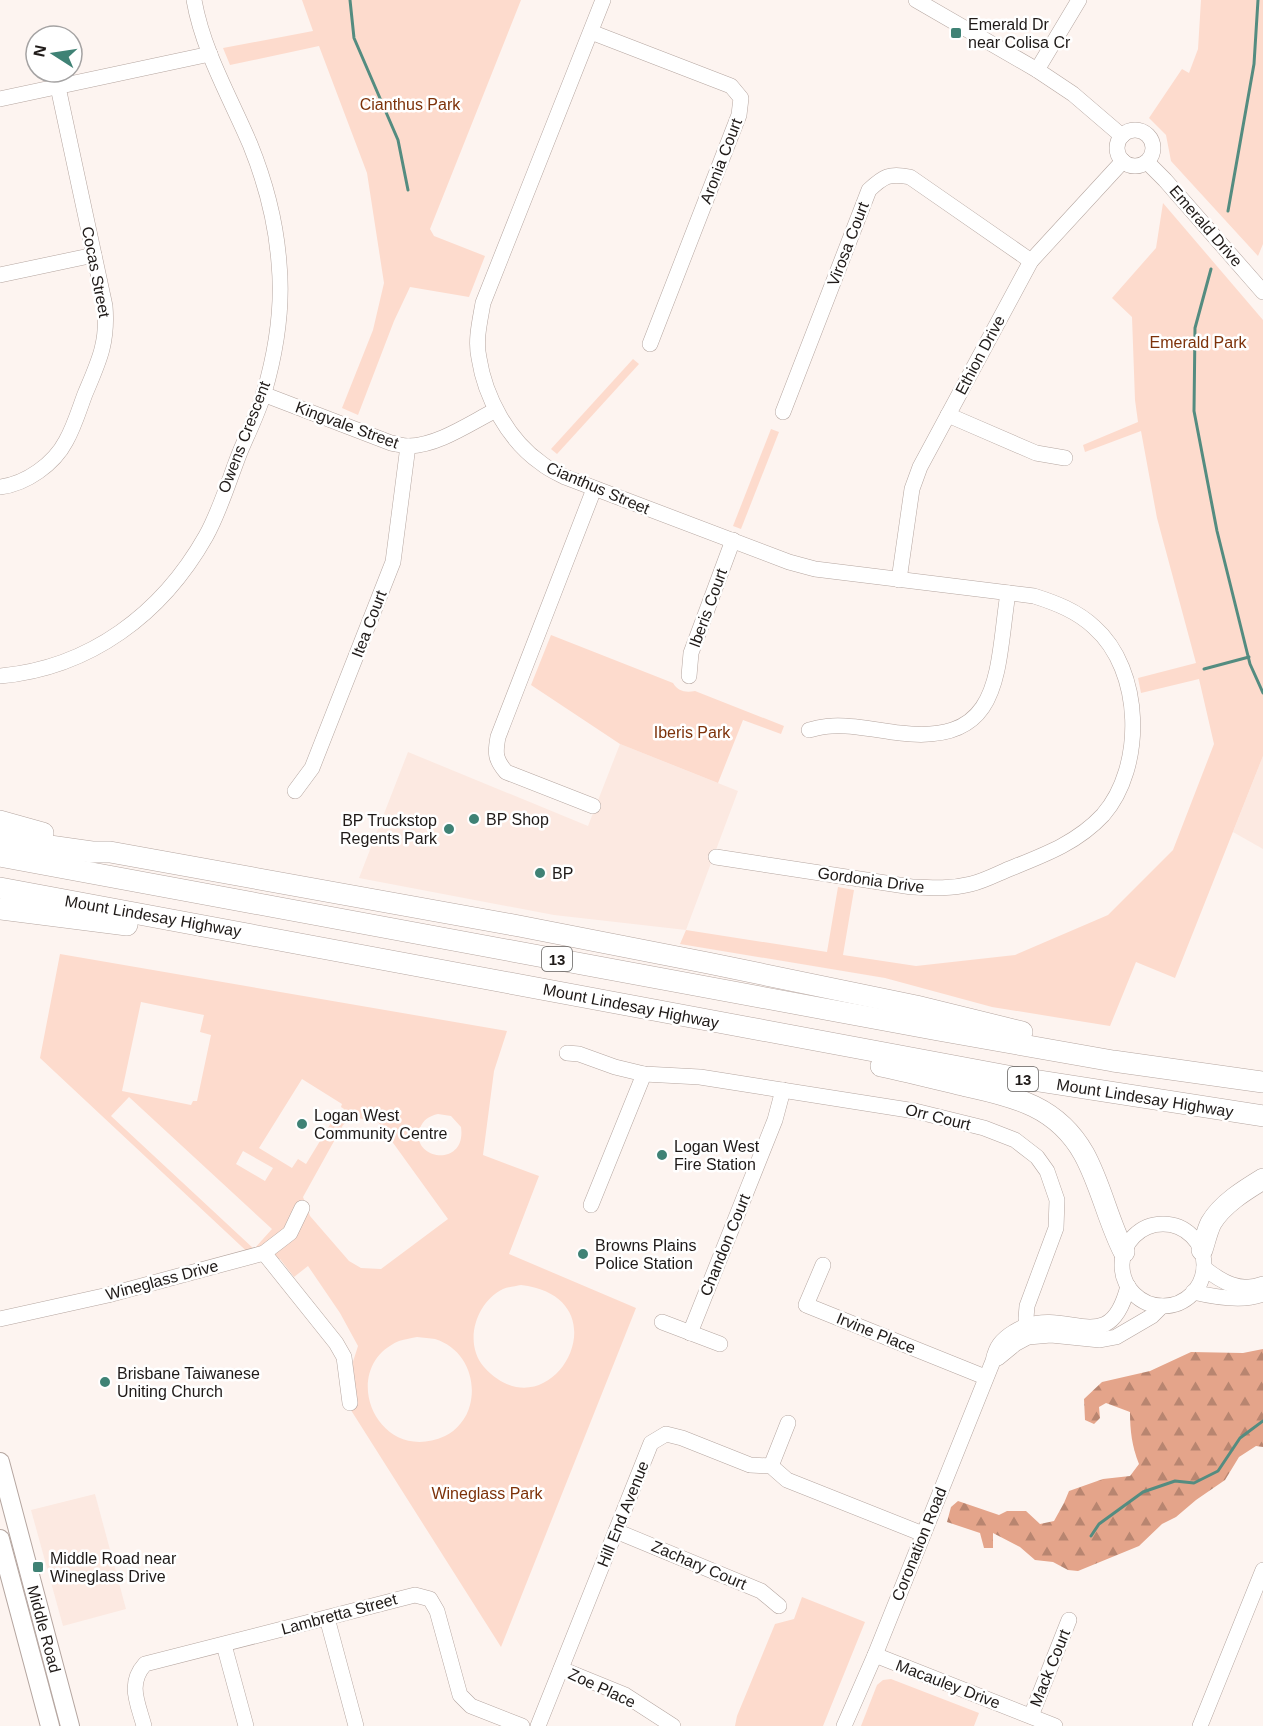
<svg xmlns="http://www.w3.org/2000/svg" width="1263" height="1726" font-family="Helvetica,sans-serif">
  <style>
    .built { fill: #fce9e1 }
    .green { fill: #fddbcd; fill-rule: evenodd }
    .forest { fill: url(#forest-firs) }
    .lines { fill: none; stroke-linecap: round; stroke-linejoin: round }
    .stream { stroke: #548c80; stroke-width: 3 }
    .minor-casing { stroke: #b5a6a0; stroke-width: 16 }
    .major-casing { stroke: #b5a6a0; stroke-width: 20 }
    .highway-casing { stroke: #b5a6a0; stroke-width: 22 }
    .minor { stroke: #fff; stroke-width: 15 }
    .major { stroke: #fff; stroke-width: 18 }
    .highway { stroke: #fff; stroke-width: 21 }
    .poi-dot { fill: #3f8275; stroke: #fff; stroke-width: 2 }
    .labels { text-anchor: middle; dominant-baseline: central; stroke-width: 5; stroke-linejoin: round; paint-order: stroke }
    .shield { fill: #fff; stroke: #625f5d; stroke-width: 1.5 }
    .shield-label { font-size: 15px; font-weight: bold; fill: #1f1a18 }
    .poi-label { font-size: 16px; fill: #1f1a18; stroke: #fff; text-anchor: start }
    .park-label { font-size: 16px; fill: #7d320a; stroke: #fff }
    .street-label { font-size: 16px; fill: #1f1a18; stroke: #fff }
  </style>
  <defs>
    <pattern id="forest-firs" width="22" height="20" patternUnits="userSpaceOnUse" patternTransform="scale(1.5)"><rect width="22" height="20" fill="#e4a48a"/><path d="M5 1l3.5 6h-7zM16 11l3.5 6h-7z" fill="#b88570"/></pattern>
  </defs>
  <rect width="100%" height="100%" fill="#fdf4f0"/>
  <g class="built">
    <path d="M620,744L738,791L686,930L554,915L359,878L408,752L588,826Z"/>
    <path d="M1263,756V849L1233,832Z"/>
    <path d="M95,1494L126,1609L63,1626L31,1510Z"/>
  </g>
  <g class="green">
    <path d="M302,0H521L430,229L434,236L485,256L469,297L410,287L394,321L358,415L342,408L373,330L384,283L367,173L319,46L230,65L223,48L313,31Z"/>
    <path d="M1201,0H1263V244L1258,256L1171,161L1166,135L1149,118L1182,69L1189,73L1198,49Z"/>
    <path d="M1163,203L1263,320V756L1175,978L1136,962L1110,1026L992,1007L885,978L680,944L686,930L827,952L838,887L854,890L843,955L916,966L1015,955L1108,915L1173,850L1214,744L1199,679L1141,693L1138,678L1196,663L1157,518L1141,431L1085,452L1083,445L1138,422L1135,400L1132,317L1112,298L1156,248Z"/>
    <path d="M633,359L639,364L557,454L551,449Z"/>
    <path d="M771,429L779,432L741,529L733,526Z"/>
    <path d="M551,635L673,683C678,691 685,693 695,691L784,726L781,734L743,720L718,783L620,744L531,685Z"/>
    <path d="M60,954L507,1031L494,1071L483,1155L539,1176L509,1254L636,1308L501,1647L342,1396L358,1346L340,1313L308,1266L294,1277L280,1259L257,1261L40,1058ZM141,1002L204,1015L200,1032L211,1035L197,1101H193L191,1105L122,1091ZM302,1079L342,1104L341,1107L344,1109L335,1125L331,1123L306,1164L298,1159L292,1168L259,1148ZM129,1097L272,1229L254,1249L111,1116ZM438,1114L451,1116L461,1127C467,1169 409,1160 420,1128C423,1120 429,1116 438,1114ZM353,1117L378,1122L448,1219L381,1269L361,1268L349,1261L310,1216L303,1197L343,1125ZM243,1151L273,1168L265,1181L236,1164ZM521,1285C629,1298 550,1440 484,1367C463,1343 476,1302 503,1289C509,1287 516,1286 521,1285ZM417,1337C423,1338 430,1338 435,1339C464,1348 477,1378 470,1405C467,1418 456,1431 445,1436C377,1467 336,1368 399,1341C405,1339 412,1338 417,1337Z"/>
    <path d="M802,1597L865,1622L823,1726H735L737,1716L775,1624L794,1619Z"/>
    <path d="M891,1679L979,1713L974,1726H861L877,1685L883,1680Z"/>
  </g>
  <path class="forest" d="M1263,1349V1447L1256,1446L1239,1457L1225,1480L1196,1500L1176,1517L1162,1524L1139,1546L1078,1571L1068,1570L1053,1562L1035,1560L1020,1547L993,1533V1548H984L980,1533L947,1522L951,1507L958,1501L999,1515L1007,1511H1026L1040,1524L1054,1521L1064,1503L1069,1491L1103,1479L1130,1476L1139,1464C1132,1446 1130,1431 1130,1412L1106,1403L1099,1407L1100,1418L1094,1424L1085,1420L1084,1399L1102,1382L1150,1371L1191,1352L1243,1353Z"/>
  <g class="lines">
    <g class="stream">
      <path d="M350,0L354,38L398,140L408,190"/>
      <path d="M1228,211L1254,64L1258,0"/>
      <path d="M1211,269L1195,328L1194,411L1217,531L1250,664L1263,693"/>
      <path d="M1204,669L1249,657"/>
      <path d="M1091,1536L1099,1524L1143,1492L1175,1481L1194,1483L1218,1471L1240,1438L1263,1421"/>
    </g>
    <g class="minor-casing">
      <g id="minor">
        <path d="M603,0L483,303C480,321 475,340 479,358C485,397 508,440 541,463C548,469 557,473 565,477L789,562L815,569L1034,596C1056,603 1077,611 1094,627C1143,670 1145,767 1103,815C1077,843 1044,855 1009,869C997,874 984,881 971,884C951,889 933,888 912,887L716,857"/>
        <path d="M916,0L1037,70L1073,94L1122,136"/>
        <path d="M591,32L731,86L741,98L739,115L650,344"/>
        <path d="M1037,70L1079,0"/>
        <path d="M0,99L210,54"/>
        <circle cx="1135" cy="148" r="18"/>
        <path d="M1147,162L1165,180L1263,292"/>
        <path d="M0,275L94,255"/>
        <path d="M263,394L391,443C397,444 403,446 409,446C439,445 470,423 496,410"/>
        <path d="M783,412L869,190C884,176 889,173 910,177L1031,261"/>
        <path d="M948,415L1036,453L1065,458"/>
        <path d="M0,487C26,484 54,464 66,441C74,427 79,410 85,394C99,361 108,343 105,306L58,87"/>
        <path d="M899,580L912,489L920,467L1031,261L1123,161"/>
        <path d="M0,676C90,668 162,614 206,536C220,511 229,480 240,452C248,433 258,413 264,393C276,352 283,305 279,263C276,222 265,181 250,144C230,97 203,51 194,0"/>
        <path d="M689,676L691,653L733,540"/>
        <path d="M809,730C817,728 824,726 832,726C850,724 881,731 900,733C1004,746 996,670 1008,593"/>
        <path d="M295,791L312,768L393,562L408,446"/>
        <path d="M593,806L506,772C495,759 495,753 498,737L594,489"/>
        <path d="M567,1053L579,1054L615,1067L644,1074L700,1077L915,1111L984,1128L1015,1140L1037,1157L1047,1171L1057,1200L1056,1228L1027,1306L1026,1318L1028,1337"/>
        <path d="M591,1205L644,1074"/>
        <circle cx="1163" cy="1265" r="41"/>
        <path d="M264,1253L336,1343L344,1357L350,1403"/>
        <path d="M823,1265L806,1305L985,1377"/>
        <path d="M1204,1268C1222,1282 1240,1293 1263,1284"/>
        <path d="M1193,1292C1214,1297 1244,1302 1263,1294"/>
        <path d="M0,1319L108,1295L264,1253L290,1233L302,1208"/>
        <path d="M662,1322L720,1344"/>
        <path d="M690,1333L775,1120L783,1090"/>
        <path d="M998,1358L1015,1344L1028,1337L1051,1335L1100,1340L1116,1337L1152,1316L1162,1306"/>
        <path d="M771,1466L788,1423"/>
        <path d="M616,1531L761,1591L779,1606"/>
        <path d="M327,1618L356,1726"/>
        <path d="M224,1645L246,1726"/>
        <path d="M875,1655L1055,1726"/>
        <path d="M561,1669L625,1695L673,1726"/>
        <path d="M1031,1716L1069,1620"/>
        <path d="M144,1726C138,1703 127,1684 145,1664L415,1595L430,1599L437,1611L460,1695L471,1706L522,1726"/>
        <path d="M538,1726L651,1443L666,1434L682,1438L750,1465L771,1466L787,1480L923,1534"/>
        <path d="M844,1726L875,1655L993,1361C996,1347 1001,1340 1014,1332C1018,1330 1022,1327 1026,1326C1071,1310 1110,1358 1128,1286"/>
        <path d="M1200,1726L1263,1570"/>
      </g>
    </g>
    <g class="major-casing">
      <g id="major">
        <path d="M0,1462L70,1726"/>
        <path d="M0,1539L50,1726"/>
      </g>
    </g>
    <g class="highway-casing">
      <g id="highway">
        <path d="M0,821L43,833"/>
        <path d="M0,839L92,852H110L519,926L708,963L916,1006L1022,1032"/>
        <path d="M0,856L938,1030L1113,1061L1263,1082"/>
        <path d="M0,888L1013,1077L1263,1116"/>
        <path d="M0,909L127,925"/>
        <path d="M881,1066C909,1072 937,1079 966,1086C1015,1097 1057,1106 1084,1154C1101,1185 1108,1221 1124,1252"/>
        <path d="M1202,1250C1205,1241 1207,1231 1211,1223C1222,1204 1245,1190 1263,1179"/>
      </g>
    </g>
    <use href="#minor" class="minor"/>
    <use href="#major" class="major"/>
    <use href="#highway" class="highway"/>
  </g>
  <g class="poi-dot">
    <rect x="950" y="27" width="12" height="12" rx="3"/>
    <circle cx="474" cy="819" r="6"/>
    <circle cx="449" cy="829" r="6"/>
    <circle cx="540" cy="873" r="6"/>
    <circle cx="302" cy="1124" r="6"/>
    <circle cx="662" cy="1155" r="6"/>
    <circle cx="583" cy="1254" r="6"/>
    <circle cx="105" cy="1382" r="6"/>
    <rect x="32" y="1561" width="12" height="12" rx="3"/>
  </g>
  <g class="labels">
    <g class="shield">
      <rect x="542" y="947" width="30" height="24" rx="4.5"/>
      <rect x="1008" y="1067" width="30" height="24" rx="4.5"/>
    </g>
    <g class="shield-label">
      <text x="557" y="959">13</text>
      <text x="1023" y="1079">13</text>
    </g>
    <g class="poi-label">
      <text x="968" y="24">Emerald Dr<tspan x="968" dy="18">near Colisa Cr</tspan></text>
      <text x="486" y="819">BP Shop</text>
      <text x="437" y="820" text-anchor="end">BP Truckstop<tspan x="437" dy="18">Regents Park</tspan></text>
      <text x="552" y="873">BP</text>
      <text x="314" y="1115">Logan West<tspan x="314" dy="18">Community Centre</tspan></text>
      <text x="674" y="1146">Logan West<tspan x="674" dy="18">Fire Station</tspan></text>
      <text x="595" y="1245">Browns Plains<tspan x="595" dy="18">Police Station</tspan></text>
      <text x="117" y="1373">Brisbane Taiwanese<tspan x="117" dy="18">Uniting Church</tspan></text>
      <text x="50" y="1558">Middle Road near<tspan x="50" dy="18">Wineglass Drive</tspan></text>
    </g>
    <g class="park-label">
      <text x="410" y="104">Cianthus Park</text>
      <text x="1198" y="342">Emerald Park</text>
      <text x="692" y="732">Iberis Park</text>
      <text x="487" y="1493">Wineglass Park</text>
    </g>
    <g class="street-label">
      <text transform="translate(721 161) rotate(-69)">Aronia Court</text>
      <text transform="translate(1206 226) rotate(49)">Emerald Drive</text>
      <text transform="translate(848 244) rotate(-69)">Virosa Court</text>
      <text transform="translate(96 272) rotate(79)">Cocas Street</text>
      <text transform="translate(980 355) rotate(-62)">Ethion Drive</text>
      <text transform="translate(347 425) rotate(20)">Kingvale Street</text>
      <text transform="translate(244 437) rotate(-69)">Owens Crescent</text>
      <text transform="translate(598 488) rotate(23)">Cianthus Street</text>
      <text transform="translate(708 608) rotate(-70)">Iberis Court</text>
      <text transform="translate(369 624) rotate(-69)">Itea Court</text>
      <text transform="translate(871 880) rotate(8)">Gordonia Drive</text>
      <text transform="translate(153 916) rotate(10)">Mount Lindesay Highway</text>
      <text transform="translate(631 1006) rotate(11)">Mount Lindesay Highway</text>
      <text transform="translate(1145 1098) rotate(9)">Mount Lindesay Highway</text>
      <text transform="translate(938 1117) rotate(14)">Orr Court</text>
      <text transform="translate(725 1245) rotate(-68)">Chandon Court</text>
      <text transform="translate(162 1280) rotate(-15)">Wineglass Drive</text>
      <text transform="translate(876 1333) rotate(22)">Irvine Place</text>
      <text transform="translate(623 1514) rotate(-68)">Hill End Avenue</text>
      <text transform="translate(919 1544) rotate(-68)">Coronation Road</text>
      <text transform="translate(699 1565) rotate(23)">Zachary Court</text>
      <text transform="translate(339 1614) rotate(-15)">Lambretta Street</text>
      <text transform="translate(44 1629) rotate(75)">Middle Road</text>
      <text transform="translate(1050 1668) rotate(-68)">Mack Court</text>
      <text transform="translate(948 1684) rotate(21)">Macauley Drive</text>
      <text transform="translate(602 1688) rotate(25)">Zoe Place</text>
    </g>
  </g>
  <g transform="translate(54 54) rotate(282)"><circle r="28" fill="#ffffff" stroke="#a5a3a3" stroke-width="1.5"/>
  <path d="M0-4.5L10 22L0 15L-10 22Z" fill="#3f8275"/>
  <text y="-9" font-size="16" font-weight="bold" text-anchor="middle" fill="#1f1a18">N</text>
  </g>
</svg>
